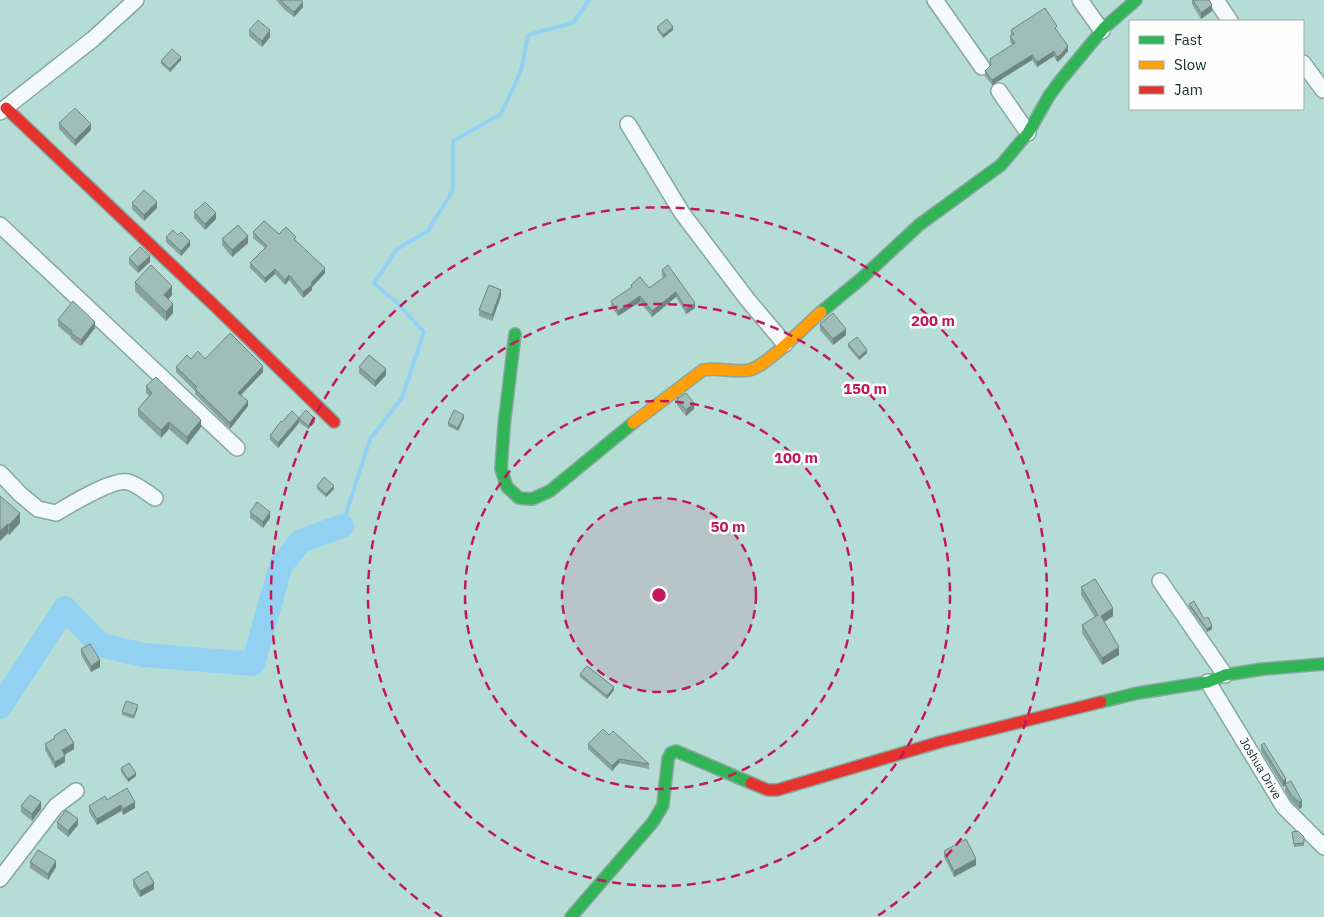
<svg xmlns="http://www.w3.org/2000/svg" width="1324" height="917" font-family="'IBM Plex Sans',sans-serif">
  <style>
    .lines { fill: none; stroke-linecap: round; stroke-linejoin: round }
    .stream { stroke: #93d1f2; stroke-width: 4 }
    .river { stroke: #93d1f2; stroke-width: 24 }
    .street-casing { stroke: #87a7a1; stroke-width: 18 }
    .fast-casing { stroke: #87a7a1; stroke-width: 14 }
    .slow-casing { stroke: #87a7a1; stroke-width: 14 }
    .jam-casing { stroke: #87a7a1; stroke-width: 14 }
    .street { stroke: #f4faf9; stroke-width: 15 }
    .fast { stroke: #30b455; stroke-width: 11 }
    .slow { stroke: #ff9f0a; stroke-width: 11 }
    .jam { stroke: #e5322d; stroke-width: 11 }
    .wall { fill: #88a39d }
    .shaded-wall { fill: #6f8580 }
    .building { fill: #9ebeb7; stroke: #6f8580 }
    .ring { fill: none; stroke: #c2185b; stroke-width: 2.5; stroke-dasharray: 9 6 }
    .labels { text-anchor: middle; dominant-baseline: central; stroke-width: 5; stroke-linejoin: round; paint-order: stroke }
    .street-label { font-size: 12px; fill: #0e2d27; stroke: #fefefe }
    .centre { fill: #c2185b; stroke: #fefefe; stroke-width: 2.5 }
    .ring-label { font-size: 15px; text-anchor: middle; font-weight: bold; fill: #c2185b; stroke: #fefefe; stroke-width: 5; stroke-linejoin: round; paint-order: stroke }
  </style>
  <rect width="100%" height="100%" fill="#b5ddd5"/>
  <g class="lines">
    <path class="stream" d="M342,526L370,439L402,398L424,332L398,304L374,283L397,249L428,231L453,190V141L501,114L521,71L528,35L573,23L589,0"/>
    <path class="river" d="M0,707L65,608L100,645L144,655L253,664L281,565L301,541L342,526"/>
    <g class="street-casing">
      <g id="street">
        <path d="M935,0L982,67"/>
        <path d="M1080,0L1102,31"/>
        <path d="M1216,0L1230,21"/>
        <path d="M1303,63L1323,90"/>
        <path d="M999,91L1028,133"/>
        <path d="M0,112L93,39L136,0"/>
        <path d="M628,124L682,213L747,299L785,344"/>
        <path d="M0,225L237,448"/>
        <path d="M0,473L20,494L38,509L56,513C70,505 113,478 128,482C137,484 147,493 155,498"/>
        <path d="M1160,581L1225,675"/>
        <path d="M1208,682L1284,807L1324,847"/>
        <path d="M0,879L56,806L76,791"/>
      </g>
    </g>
    <g class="fast-casing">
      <g id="fast">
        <path d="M821,312L862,278L919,225L1001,165L1028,133L1049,96L1060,81L1104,28L1136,0"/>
        <path d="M515,334L504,426L501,469L507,487L519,498L532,499L550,491L633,423"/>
        <path d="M1101,702L1138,693L1208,682L1225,675L1263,669L1324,664"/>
        <path d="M571,917L653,822L663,805L668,759L671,753L676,751L751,783"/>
      </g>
    </g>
    <g class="slow-casing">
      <path id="slow" d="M633,423L703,370C718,367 734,373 749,370C766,367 806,325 821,312"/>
    </g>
    <g class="jam-casing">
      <g id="jam">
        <path d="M6,108L219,310L334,422"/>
        <path d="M751,783L768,790H777L940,742L1101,702"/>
      </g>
    </g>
    <use href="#street" class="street"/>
    <use href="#fast" class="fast"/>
    <use href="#slow" class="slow"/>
    <use href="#jam" class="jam"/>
  </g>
  <g class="wall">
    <path d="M276,0H301L303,7L294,17L285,10Z"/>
    <path d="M1192,0H1209L1212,11L1201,19L1192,4Z"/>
    <path d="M657,27L673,30L663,38L657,30Z"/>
    <path d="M249,30L270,37L262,47L249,36Z"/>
    <path d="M1011,30L1057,31L1068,51L1061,59L1057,62L1054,56L1037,67L1032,60L992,85L985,76V71L1012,45L1010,41V36L1011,35Z"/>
    <path d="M181,60L170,72L161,64V61Z"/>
    <path d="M59,123L91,130L75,146L59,129Z"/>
    <path d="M132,203L157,208L144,221L132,209Z"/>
    <path d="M194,212L216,219L205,230L194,218Z"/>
    <path d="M253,232L279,234L296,241L325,273L312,287V290L303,298L289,280L285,285L275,274L265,283L250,268V263L265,248L253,238Z"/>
    <path d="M178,235L190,246L181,256L166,242V237Z"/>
    <path d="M222,239L248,243L232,257L222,245Z"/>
    <path d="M129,258L150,262L138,273L129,264Z"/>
    <path d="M662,270L695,308L686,314L676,297L652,317L640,302L618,316L611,306V301L631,288V285L649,288L663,278L662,275Z"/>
    <path d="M135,282L172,295L168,299L173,313L166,321L135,291Z"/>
    <path d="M501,296L492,321L479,316V310Z"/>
    <path d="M58,320L95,328L81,346L71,339V337L58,326Z"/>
    <path d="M820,324L846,335L833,345L820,330Z"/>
    <path d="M848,344L867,353L859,360L848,347Z"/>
    <path d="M205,359L263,372L241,395L248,406L230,429L195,394V391L176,372V367Z"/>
    <path d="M359,367L386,375L375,387L359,373Z"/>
    <path d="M146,386L201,427L187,445L169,429L161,438L138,416V409L149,396L146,393Z"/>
    <path d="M677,399L694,409L686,416L677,405Z"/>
    <path d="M299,418L315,422L308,429L299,422V423L278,448L270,440V436L282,422Z"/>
    <path d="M464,418L458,431L448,426V423Z"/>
    <path d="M317,486L334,489L326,497L317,489Z"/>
    <path d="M0,496L20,523L9,535L8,533L0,541Z"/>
    <path d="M250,512L270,518L263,528L250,518Z"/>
    <path d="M1081,587L1113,616L1104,622L1119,655L1102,665L1082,633V625L1095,617L1081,595Z"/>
    <path d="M1189,604L1204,619L1212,629L1207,632L1189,607Z"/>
    <path d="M81,649L100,667L91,672L81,655Z"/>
    <path d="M580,674L614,690L607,699L580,677Z"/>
    <path d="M138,708L134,719L122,715V712Z"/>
    <path d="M609,735L649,764V769L619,763L612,771L588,749V744Z"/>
    <path d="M54,736L74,749L65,755V762L55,768L45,750V744L54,738Z"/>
    <path d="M1261,745L1286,784L1302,807L1299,809L1291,801L1285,791V785L1283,787L1261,751Z"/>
    <path d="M121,768L136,776L128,782L121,772Z"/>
    <path d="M107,800L135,808L123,815L121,811L97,825L89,812V806Z"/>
    <path d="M21,806L41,809L32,821L21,812Z"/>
    <path d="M57,822L78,825L68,837L57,828Z"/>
    <path d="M1292,832L1304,837V846L1294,847Z"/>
    <path d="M944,851L976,865L954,877L944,857Z"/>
    <path d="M30,862L56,867L48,880L30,868Z"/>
    <path d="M133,880L154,889L140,897L133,886Z"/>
  </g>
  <g class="shaded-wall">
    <path d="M303,2V7L294,17V12Z"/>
    <path d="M1212,5V11L1201,19V13Z"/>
    <path d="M673,27V30L663,38V35Z"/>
    <path d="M270,30V37L262,47V41Z"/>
    <path d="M1068,46V51L1061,59L1057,62V57Z"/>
    <path d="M1054,51V56L1037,67V62Z"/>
    <path d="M1032,55V60L992,85V80Z"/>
    <path d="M181,57V60L170,72V69Z"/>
    <path d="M91,124V130L75,146V140Z"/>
    <path d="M157,202V208L144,221V215Z"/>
    <path d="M216,213V219L205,230V224Z"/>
    <path d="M248,236V243L232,257V250Z"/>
    <path d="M190,241V246L181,256V251Z"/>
    <path d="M150,256V262L138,273V267Z"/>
    <path d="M325,268V273L312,287V290L303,298V292Z"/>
    <path d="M275,269V274L265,283V278Z"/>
    <path d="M289,275V280L285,285V280Z"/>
    <path d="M172,286V295L164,304V295Z"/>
    <path d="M501,290V296L492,321V315Z"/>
    <path d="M676,292V297L652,317V311Z"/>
    <path d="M640,296V302L618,316V311Z"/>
    <path d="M695,303V308L686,314V309Z"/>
    <path d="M173,304V313L166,321V312Z"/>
    <path d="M95,322V328L81,346V340Z"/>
    <path d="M846,329V335L833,345V339Z"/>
    <path d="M867,350V353L859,360V357Z"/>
    <path d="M263,366V372L238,398V393Z"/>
    <path d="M386,369V375L375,387V381Z"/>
    <path d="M248,401V406L230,429V423Z"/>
    <path d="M694,403V409L686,416V410Z"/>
    <path d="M464,415V418L458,431V428Z"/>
    <path d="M299,418V423L278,448V443Z"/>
    <path d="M315,419V422L308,429V426Z"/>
    <path d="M201,420V427L187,445V437Z"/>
    <path d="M169,422V429L161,438V430Z"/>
    <path d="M334,486V489L326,497V494Z"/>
    <path d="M270,512V518L263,528V522Z"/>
    <path d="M20,513V523L9,535V525Z"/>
    <path d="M8,524V533L0,541V531Z"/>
    <path d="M1113,608V616L1101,624V616Z"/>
    <path d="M1212,626V629L1207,632V629Z"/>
    <path d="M1119,647V655L1102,665V658Z"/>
    <path d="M100,660V667L91,672V666Z"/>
    <path d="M614,687V690L607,699V696Z"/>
    <path d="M74,743V749L62,756V750Z"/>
    <path d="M65,756V762L55,768V762Z"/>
    <path d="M619,759V763L612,771V766Z"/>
    <path d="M136,773V776L128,782V779Z"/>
    <path d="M1286,779V785L1283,787V781Z"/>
    <path d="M1302,801V807L1299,809V802Z"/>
    <path d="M41,802V809L32,821V814Z"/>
    <path d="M135,802V808L123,815V809Z"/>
    <path d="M121,805V811L97,825V819Z"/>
    <path d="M78,819V825L68,837V831Z"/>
    <path d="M976,859V865L954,877V871Z"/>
    <path d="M56,861V867L48,880V874Z"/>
    <path d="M154,883V889L140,897V891Z"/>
  </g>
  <g class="building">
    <path d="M281,0H301L303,2L294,12L285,5Z"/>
    <path d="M1193,0H1209L1212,5L1201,13Z"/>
    <path d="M1045,8L1057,26L1055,28L1068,46L1061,54L1057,57L1054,51L1037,62L1032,55L992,80L985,71L991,65L990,59L1015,43L1010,36L1014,34L1011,30Z"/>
    <path d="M667,19L673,27L663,35L657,27Z"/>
    <path d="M258,20L270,30L262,41L249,30Z"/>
    <path d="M172,49L181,57L170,69L161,61Z"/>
    <path d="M75,108L91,124L75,140L59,123Z"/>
    <path d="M144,190L157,202L144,215L132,203Z"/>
    <path d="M205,202L216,213L205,224L194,212Z"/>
    <path d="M264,221L279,234L286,227L296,237L294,239L325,268L311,283L312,285L303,292L289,275L285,280L275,269L265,278L250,263L267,246L253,232Z"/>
    <path d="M238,225L248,236L232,250L222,239Z"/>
    <path d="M173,230L178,235L181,232L190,241L181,251L166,237Z"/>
    <path d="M140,247L150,256L138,267L129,258Z"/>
    <path d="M151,265L172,286L164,295L173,304L166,312L135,282Z"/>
    <path d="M668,265L695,303L686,309L676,292L652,311L640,296L618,311L611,301L632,287L631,285L640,277L649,288L666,276L662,270Z"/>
    <path d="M489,285L501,290L492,315L479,310Z"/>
    <path d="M73,301L95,322L81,340L71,333L72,331L58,320Z"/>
    <path d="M833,313L846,329L833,339L820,324Z"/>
    <path d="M230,333L263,366L238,393L248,401L230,423L195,389L197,387L176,367L187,355L191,359L198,351L205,359Z"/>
    <path d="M857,337L867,350L859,357L848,344Z"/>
    <path d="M369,355L386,369L375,381L359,367Z"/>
    <path d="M156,377L201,420L187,437L169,422L161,430L138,409L152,393L146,386Z"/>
    <path d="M686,393L694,403L686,410L677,399Z"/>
    <path d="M306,410L315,419L308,426L299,418Z"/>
    <path d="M454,410L464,415L458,428L448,423Z"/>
    <path d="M292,411L299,418L278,443L270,436L281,421L282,422Z"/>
    <path d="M324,477L334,486L326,494L317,486Z"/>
    <path d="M0,496L20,513L9,525L8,524L0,531Z"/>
    <path d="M257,502L270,512L263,522L250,512Z"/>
    <path d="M1095,579L1113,608L1101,616L1119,647L1102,658L1082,625L1098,615L1081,587Z"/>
    <path d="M1194,601L1204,619L1208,617L1212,626L1207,629L1189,604Z"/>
    <path d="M90,644L100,660L91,666L81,649Z"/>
    <path d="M587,666L614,687L607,696L580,674Z"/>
    <path d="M126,701L138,705L134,716L122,712Z"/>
    <path d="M65,729L74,743L62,750L65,756L55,762L45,744L55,738L54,736Z"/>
    <path d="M603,729L609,735L613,731L649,764L619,759L612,766L588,744Z"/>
    <path d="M1264,743L1286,779L1283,781L1261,745Z"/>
    <path d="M129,763L136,773L128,779L121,768Z"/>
    <path d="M1291,781L1302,801L1299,802L1291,795L1285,784Z"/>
    <path d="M127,788L135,802L123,809L121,805L97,819L89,806L105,796L107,800Z"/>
    <path d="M30,795L41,802L32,814L21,806Z"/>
    <path d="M66,810L78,819L68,831L57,822Z"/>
    <path d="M1298,831L1304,837V843L1294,844L1292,832Z"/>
    <path d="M966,839L976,859L954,871L944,851Z"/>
    <path d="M38,850L56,861L48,874L30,862Z"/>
    <path d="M147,871L154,883L140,891L133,880Z"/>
  </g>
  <circle cx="659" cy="595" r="97" fill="#c2185b" fill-opacity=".12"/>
  <g class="ring">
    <circle cx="659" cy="595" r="97"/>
    <circle cx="659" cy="595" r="194"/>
    <circle cx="659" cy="595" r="291"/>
    <path d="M442 917A388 388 0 1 1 876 917"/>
  </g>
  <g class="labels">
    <g class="street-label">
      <text transform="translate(1261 768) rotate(59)">Joshua Drive</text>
    </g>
  </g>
  <circle cx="659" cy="595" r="8" class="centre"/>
  <g class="ring-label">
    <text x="933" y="326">200 m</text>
    <text x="865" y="394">150 m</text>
    <text x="796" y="463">100 m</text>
    <text x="728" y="532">50 m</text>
  </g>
  <rect x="1129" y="20" width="175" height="90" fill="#fefefe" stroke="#9eaaa8"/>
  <rect x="1139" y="36" width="25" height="8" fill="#30b455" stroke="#9eaaa8"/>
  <text x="1174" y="45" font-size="15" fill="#0e2d27">Fast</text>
  <rect x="1139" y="61" width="25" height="8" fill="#ff9f0a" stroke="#9eaaa8"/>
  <text x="1174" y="70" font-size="15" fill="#0e2d27">Slow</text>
  <rect x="1139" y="86" width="25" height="8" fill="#e5322d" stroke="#9eaaa8"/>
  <text x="1174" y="95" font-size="15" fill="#0e2d27">Jam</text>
</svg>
